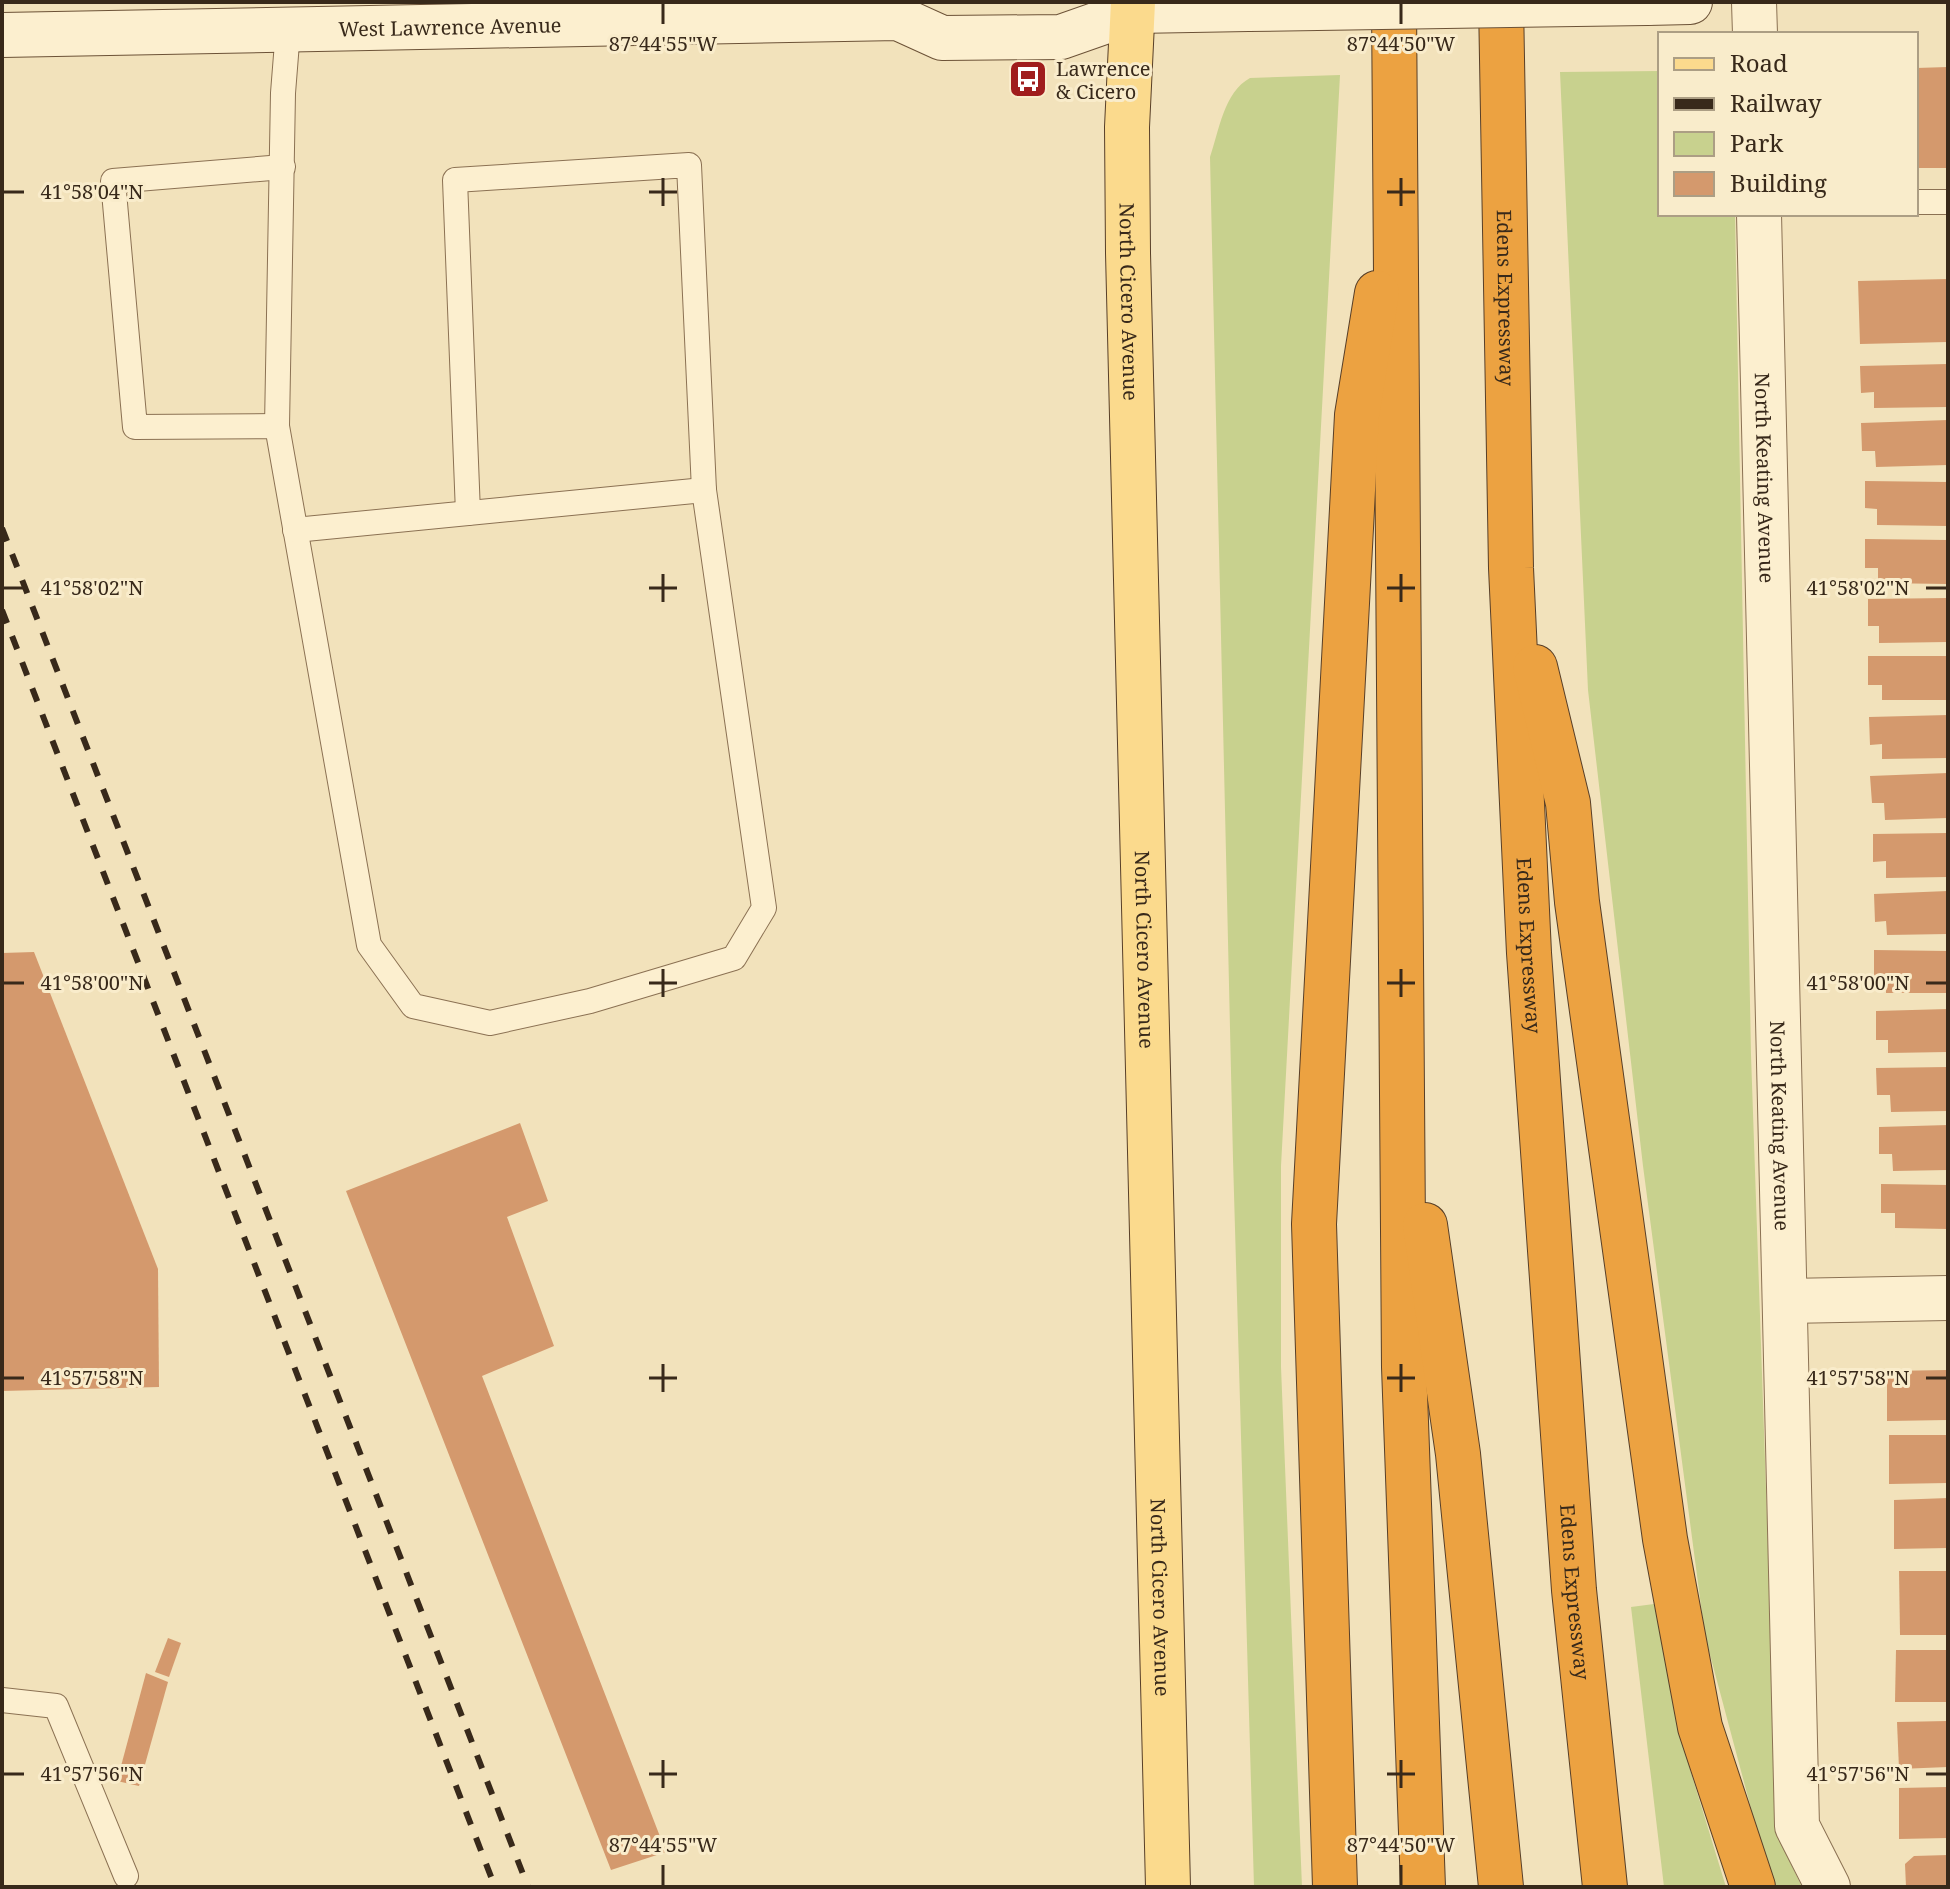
<svg xmlns="http://www.w3.org/2000/svg" width="1950" height="1889" font-family="'Noto Serif',serif">
  <style>
    .green { fill: #c8d18e }
    .building { fill: #d4996d }
    .lines { fill: none; stroke-linecap: round; stroke-linejoin: round }
    .lane-casing { stroke: #8b7153; stroke-width: 26 }
    .street-casing { stroke: #8b7153; stroke-width: 46 }
    .secondary-casing { stroke: #6c5237; stroke-width: 46 }
    .primary-casing { stroke: #583f28; stroke-width: 46 }
    .highway-casing { stroke: #583f28; stroke-width: 46 }
    .lane { stroke: #fcefcf; stroke-width: 24 }
    .street { stroke: #fcefcf; stroke-width: 44 }
    .secondary { stroke: #fcefcf; stroke-width: 44 }
    .primary { stroke: #fbda8d; stroke-width: 44 }
    .highway { stroke: #eca241; stroke-width: 44 }
    .rail { stroke: #38291a; stroke-width: 6; stroke-dasharray: 14 14; stroke-linecap: butt }
    .secondary-bridge-casing { stroke: #6c5237; stroke-width: 46; stroke-linecap: butt }
    .secondary-bridge { stroke: #fcefcf; stroke-width: 44 }
    .ticks { fill: none; stroke: #38291a; stroke-width: 3 }
    .labels { text-anchor: middle; dominant-baseline: central; stroke-width: 6; stroke-linejoin: round; paint-order: stroke }
    .street-label { font-size: 20px; fill: #38291a; stroke: #f9eccb }
    .poi-label { font-size: 20px; fill: #38291a; stroke: #f9eccb; text-anchor: start }
    .ticks-label { font-size: 20px; text-anchor: middle; fill: #38291a; stroke: #f9eccb; stroke-width: 6; stroke-linejoin: round; paint-order: stroke }
  </style>
  <rect width="100%" height="100%" fill="#f2e2bb"/>
  <g class="green">
    <path d="M1660,71V214H1735L1751,1055L1778,1837L1802,1887H1772L1705,1636L1643,1166L1588,690L1560,72Z"/>
    <path d="M1340,75L1281,1166V1367L1302,1887H1254L1233,1159L1210,157C1219,131 1224,92 1250,78Z"/>
    <path d="M1654,1604L1689,1766L1726,1887H1664L1631,1607Z"/>
  </g>
  <g class="building">
    <path d="M1948,67V168H1916V68Z"/>
    <path d="M1948,279V342L1860,344L1858,281Z"/>
    <path d="M1948,364V407L1874,408V392L1861,393L1860,366Z"/>
    <path d="M1948,420V465L1876,467L1875,451H1862L1861,423Z"/>
    <path d="M1865,481L1948,482V526L1877,525V509L1865,508Z"/>
    <path d="M1865,539L1948,540V584L1878,583V568H1865Z"/>
    <path d="M1948,598V642L1879,643V626H1868V599Z"/>
    <path d="M1868,656H1948V700H1882V685H1868Z"/>
    <path d="M1948,715V758L1882,759V744L1870,745L1869,717Z"/>
    <path d="M1948,773V818L1885,820L1884,803H1872L1870,776Z"/>
    <path d="M1948,833V877L1886,878V861L1873,862V834Z"/>
    <path d="M1948,891V934L1887,935L1886,921L1875,922L1874,894Z"/>
    <path d="M1874,950L1948,951V993H1886V979L1874,978Z"/>
    <path d="M34,952L158,1269L159,1387L2,1391V953Z"/>
    <path d="M1948,1009V1052L1888,1053V1040H1876V1011Z"/>
    <path d="M1948,1067V1111L1891,1112L1890,1095H1877L1876,1068Z"/>
    <path d="M520,1123L548,1201L507,1217L554,1346L482,1376L666,1852L611,1870L346,1191Z"/>
    <path d="M1948,1125V1170L1893,1171L1892,1154H1879V1127Z"/>
    <path d="M1881,1184L1948,1185V1229L1895,1228V1213H1881Z"/>
    <path d="M1948,1370V1420L1887,1421V1371Z"/>
    <path d="M1889,1435H1948V1483L1889,1484Z"/>
    <path d="M1948,1498V1548L1894,1549V1500Z"/>
    <path d="M1899,1571H1948V1635H1900Z"/>
    <path d="M168,1638L181,1643L169,1677L155,1672Z"/>
    <path d="M1896,1650H1948V1702H1895Z"/>
    <path d="M146,1673L168,1682L139,1786L117,1781Z"/>
    <path d="M1948,1721V1767L1899,1769L1897,1722Z"/>
    <path d="M1948,1787V1838L1899,1839V1788Z"/>
    <path d="M1948,1855V1887H1906L1905,1864L1914,1856Z"/>
  </g>
  <g class="lines">
    <g class="lane-casing">
      <g id="lane">
        <path d="M283,167L113,181L135,427L277,426L369,945L413,1006L490,1023L590,1001L734,958L764,908L704,490L689,165L455,180L468,513"/>
        <path d="M1916,202H1948"/>
        <path d="M277,426L283,93L288,30"/>
        <path d="M295,530L704,490"/>
        <path d="M2,1700L56,1706L126,1876"/>
      </g>
    </g>
    <g class="street-casing">
      <g id="street">
        <path d="M1754,2L1755,34"/>
        <path id="s1" d="M1759,214L1797,1826L1828,1887"/>
        <path d="M1786,1301L1948,1298"/>
      </g>
    </g>
    <g class="secondary-casing">
      <g id="secondary">
        <path d="M1647,3L1690,2"/>
        <path id="s2" d="M2,35L898,18L942,38L1061,37L1135,11L1248,9"/>
      </g>
    </g>
    <g class="primary-casing">
      <g id="primary">
        <path id="s3" d="M1133,2L1127,127L1128,253L1168,1887"/>
      </g>
    </g>
    <g class="highway-casing">
      <g id="highway">
        <path d="M1394,2L1404,1367L1423,1887"/>
        <path id="s4" d="M1501,2L1511,568L1529,953L1574,1590L1605,1887"/>
        <path d="M1535,667L1568,803L1577,902L1665,1539L1700,1727L1753,1887"/>
        <path d="M1425,1225L1458,1454L1501,1887"/>
        <path d="M1335,1887L1314,1224L1357,415L1377,293"/>
      </g>
    </g>
    <use href="#lane" class="lane"/>
    <use href="#street" class="street"/>
    <use href="#secondary" class="secondary"/>
    <use href="#primary" class="primary"/>
    <use href="#highway" class="highway"/>
    <g class="rail">
      <path d="M2,528L528,1887"/>
      <path d="M2,610L495,1887"/>
    </g>
    <g class="secondary-bridge-casing">
      <path id="secondary-bridge" d="M1248,9L1647,3"/>
    </g>
    <use href="#secondary-bridge" class="secondary-bridge"/>
  </g>
  <path class="ticks" d="M663,4V24M1401,4V24M663,178V206M1401,178V206M4,192H24M649,192H677M1387,192H1415M663,574V602M1401,574V602M4,588H24M649,588H677M1387,588H1415M1926,588H1946M663,969V997M1401,969V997M4,983H24M649,983H677M1387,983H1415M1926,983H1946M663,1364V1392M1401,1364V1392M4,1378H24M649,1378H677M1387,1378H1415M1926,1378H1946M663,1760V1788M1401,1760V1788M4,1774H24M649,1774H677M1387,1774H1415M1926,1774H1946M663,1865V1885M1401,1865V1885"/>
  <defs>
    <g id="bus-square" transform="scale(2)"><rect x="-9" y="-9" width="18" height="18" rx="4" fill="#a01d1d" stroke="#f9eccb"/><path d="M-5-6H5V4H4V6H2V4H-2V6H-4V4H-5ZM-3.5-4V0h7V-4ZM-3.5 1.2v1.5H-2V1.2ZM2 1.2v1.5H3.5V1.2Z" fill="#fff"/></g>
  </defs>
  <g fill-rule="evenodd">
    <use href="#bus-square" x="1028" y="79"/>
  </g>
  <g class="labels">
    <g class="street-label">
      <text stroke="none"><textPath href="#s2" startOffset="448">West Lawrence Avenue</textPath></text>
      <text stroke="none"><textPath href="#s4" startOffset="296">Edens Expressway</textPath></text>
      <text stroke="none"><textPath href="#s3" startOffset="300">North Cicero Avenue</textPath></text>
      <text stroke="none"><textPath href="#s1" startOffset="264">North Keating Avenue</textPath></text>
      <text stroke="none"><textPath href="#s4" startOffset="944">Edens Expressway</textPath></text>
      <text stroke="none"><textPath href="#s3" startOffset="948">North Cicero Avenue</textPath></text>
      <text stroke="none"><textPath href="#s1" startOffset="912">North Keating Avenue</textPath></text>
      <text stroke="none"><textPath href="#s4" startOffset="1592">Edens Expressway</textPath></text>
      <text stroke="none"><textPath href="#s3" startOffset="1596">North Cicero Avenue</textPath></text>
    </g>
    <g class="poi-label">
      <text x="1056" y="68">Lawrence<tspan x="1056" dy="23">&amp; Cicero</tspan></text>
    </g>
  </g>
  <g class="ticks-label">
    <text x="663" y="51">87°44'55"W</text>
    <text x="1401" y="51">87°44'50"W</text>
    <text x="92" y="199">41°58'04"N</text>
    <text x="92" y="595">41°58'02"N</text>
    <text x="1858" y="595">41°58'02"N</text>
    <text x="92" y="990">41°58'00"N</text>
    <text x="1858" y="990">41°58'00"N</text>
    <text x="92" y="1385">41°57'58"N</text>
    <text x="1858" y="1385">41°57'58"N</text>
    <text x="92" y="1781">41°57'56"N</text>
    <text x="1858" y="1781">41°57'56"N</text>
    <text x="663" y="1852">87°44'55"W</text>
    <text x="1401" y="1852">87°44'50"W</text>
  </g>
  <rect width="1950" height="1889" fill="none" stroke="#38291a" stroke-width="8"/>
  <rect x="1658" y="32" width="260" height="184" fill="#f9eccb" stroke="#ac9e84" stroke-width="2"/>
  <rect x="1674" y="58" width="40" height="12" fill="#fbda8d" stroke="#ac9e84" stroke-width="2"/>
  <text x="1730" y="72" font-size="24" fill="#38291a">Road</text>
  <rect x="1674" y="98" width="40" height="12" fill="#38291a" stroke="#ac9e84" stroke-width="2"/>
  <text x="1730" y="112" font-size="24" fill="#38291a">Railway</text>
  <rect x="1674" y="132" width="40" height="24" fill="#c8d18e" stroke="#ac9e84" stroke-width="2"/>
  <text x="1730" y="152" font-size="24" fill="#38291a">Park</text>
  <rect x="1674" y="172" width="40" height="24" fill="#d4996d" stroke="#ac9e84" stroke-width="2"/>
  <text x="1730" y="192" font-size="24" fill="#38291a">Building</text>
</svg>
